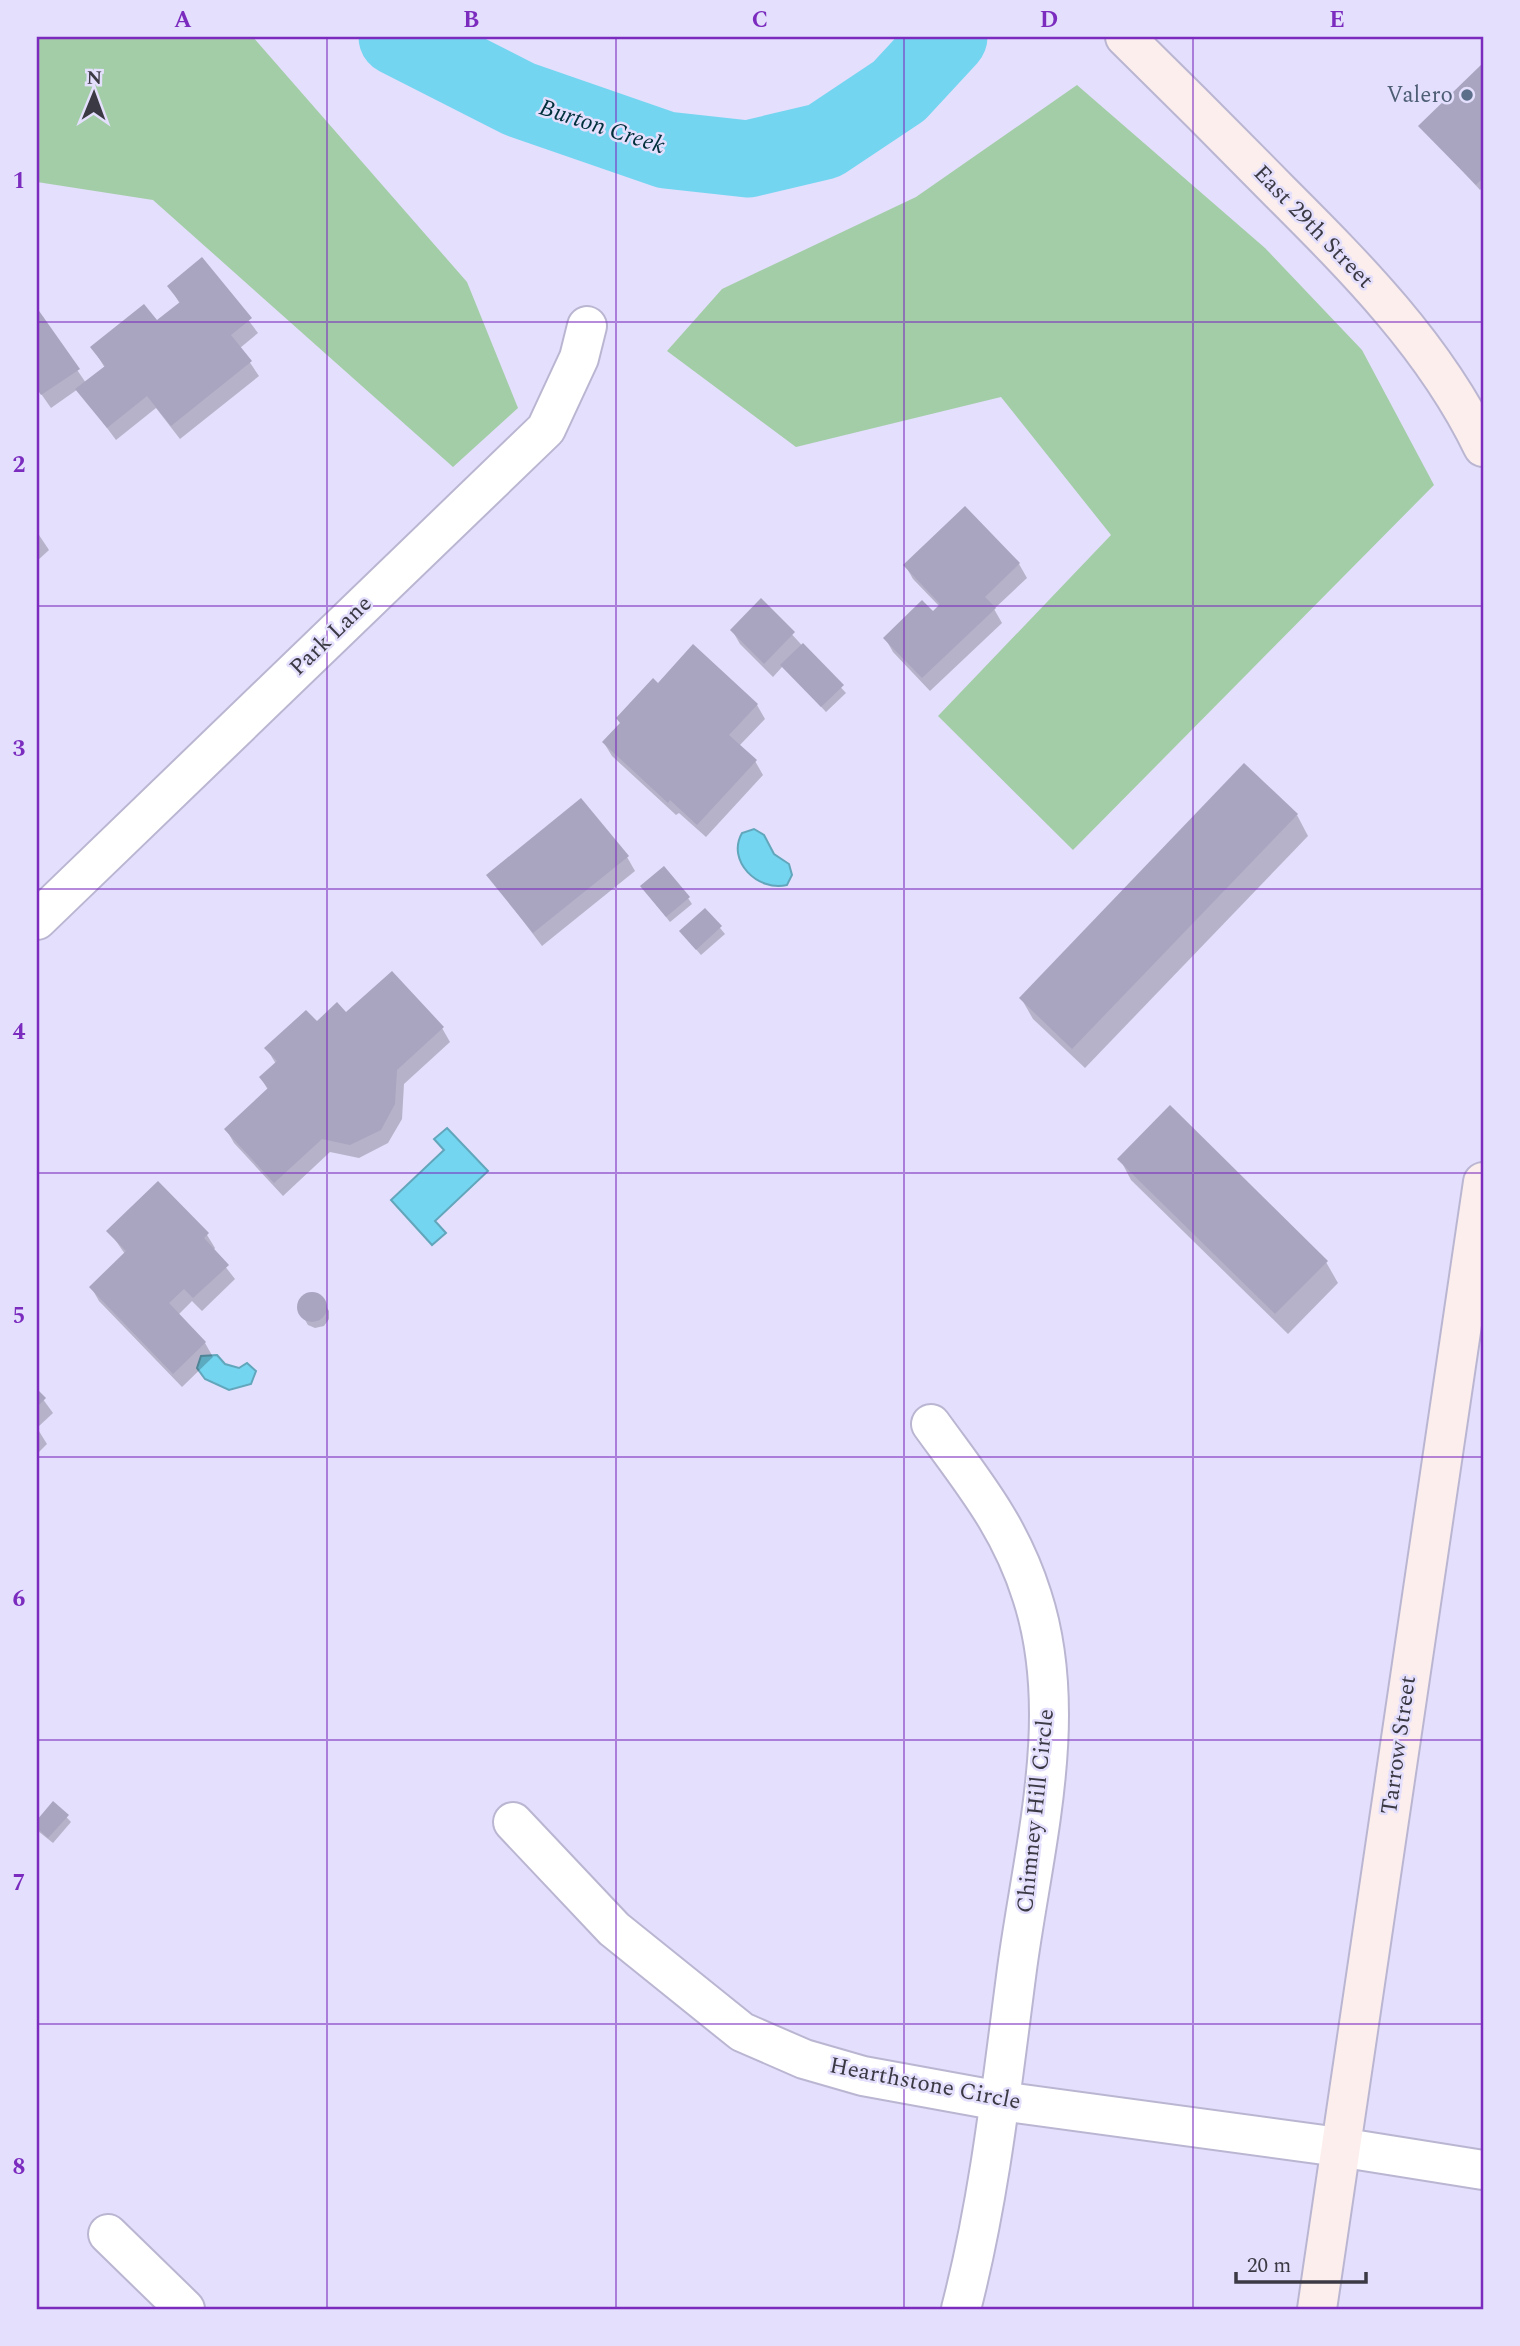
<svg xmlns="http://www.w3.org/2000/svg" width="1520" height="2346" font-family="Spectral,serif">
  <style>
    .green { fill: #a3cda7 }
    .water { fill: #73d5f0; stroke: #62a6bc; stroke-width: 2 }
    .shadow { fill: #0003 }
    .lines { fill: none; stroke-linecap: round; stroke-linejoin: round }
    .river { stroke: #73d5f0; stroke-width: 77 }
    .building { fill: #a9a5c0 }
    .minor-casing { stroke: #bab6d2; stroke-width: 42 }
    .tertiary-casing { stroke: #bab6d2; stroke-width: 42 }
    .secondary-casing { stroke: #bab6d2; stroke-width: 42 }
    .minor { stroke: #fff; stroke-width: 38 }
    .tertiary { stroke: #fff; stroke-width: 38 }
    .secondary { stroke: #fceeed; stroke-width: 38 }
    .grid { fill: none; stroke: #7b2cbf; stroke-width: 2; stroke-opacity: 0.55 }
    .service-dot { fill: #5c6f8a; stroke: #e3dffc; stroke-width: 2.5 }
    .labels { text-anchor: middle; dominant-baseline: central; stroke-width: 5; stroke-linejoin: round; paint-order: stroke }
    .service-label { font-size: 23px; fill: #4e5e75; stroke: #e3dffc; text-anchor: end }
    .street-label { font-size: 23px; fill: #3b3944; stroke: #e3dffc }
    .water-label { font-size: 24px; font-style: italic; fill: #00303b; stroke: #e3dffc }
    .neatline { fill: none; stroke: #7b2cbf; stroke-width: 2.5 }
    .grid-label { font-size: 23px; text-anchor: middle; font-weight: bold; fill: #7b2cbf }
  </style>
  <rect width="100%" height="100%" fill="#e3dffc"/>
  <g class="green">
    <path d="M37,37H253L467,282L518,408L453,467L153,200L37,182Z"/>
    <path d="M1077,85L1265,248L1362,350L1434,485L1073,850L938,716L1111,535L1001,397L796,447L667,351L722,289L916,197Z"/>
  </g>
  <g class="water">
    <path d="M754,829L764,835L774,854L789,864L792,875L787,885C758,892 726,861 742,833Z"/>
    <path d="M447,1128L488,1171L435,1221L446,1233L432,1245L391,1200L444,1150L434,1139Z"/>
    <path d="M217,1355L225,1364L239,1368L247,1363L256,1371L251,1384L229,1390L205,1379L197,1368L201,1356Z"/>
  </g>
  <g class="shadow">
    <path d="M1483,65V187L1480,190L1421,126Z"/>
    <path d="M202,259L258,333L240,348L259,376L180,439L156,408L116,440L78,389L51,408L37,388V311L86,383L105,368L92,347L157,322L180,304L169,286Z"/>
    <path d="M37,532L49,550L37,561Z"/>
    <path d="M1019,564L1027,578L994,609L1002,623L930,691L893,652L885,638L933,613L940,607L913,579L905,565Z"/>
    <path d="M761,601L846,693L826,712L783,666L773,677L740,644L732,630Z"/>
    <path d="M658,685L757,705L765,719L739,746L755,761L763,775L706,837L679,813L676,815L612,756L604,743Z"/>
    <path d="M1297,815L1308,836L1085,1068L1033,1019L1021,998Z"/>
    <path d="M627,857L635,871L542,946L489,876Z"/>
    <path d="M646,892L688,898L692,904L670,922Z"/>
    <path d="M705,910L725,934L701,955L681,932Z"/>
    <path d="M346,1014L442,1028L450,1042L404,1084L402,1119L388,1143L359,1158L330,1152L283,1196L234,1143L226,1129L268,1090L261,1078L276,1064L267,1049L317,1024Z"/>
    <path d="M1120,1159L1326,1262L1338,1283L1288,1334L1131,1180Z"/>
    <path d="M109,1231L207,1235L215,1248L213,1251L235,1279L202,1311L192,1301L178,1315L205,1343L213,1357L182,1387L99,1301L91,1287L125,1254Z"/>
    <path d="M312,1293L320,1296L329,1311V1319L324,1326L315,1328L308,1325L299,1310V1302L304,1295Z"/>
    <path d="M37,1391L53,1413L37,1428Z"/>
    <path d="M37,1428L47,1444L37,1454Z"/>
    <path d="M53,1803L71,1822L53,1843L38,1831L37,1822Z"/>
  </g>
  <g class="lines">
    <path class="river" d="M397,37L519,99L666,150L748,159L824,141L899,91L949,37"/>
  </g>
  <g class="building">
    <path d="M1483,63V178L1476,185L1418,126Z"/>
    <path d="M202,257L252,318L231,335L252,361L171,426L147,396L107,428L75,389L105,366L90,347L144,304L157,320L180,302L167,286Z"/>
    <path d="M37,308L80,369L41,395L37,389Z"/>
    <path d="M965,506L1020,563L985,597L996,608L922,678L883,638L922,600L933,611L940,604L903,565Z"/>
    <path d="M761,598L795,632L764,664L730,630Z"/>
    <path d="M803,643L844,685L821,707L780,665Z"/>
    <path d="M693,644L758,704L729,735L757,760L697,825L670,800L668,803L602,742L620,723L616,718L653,678L658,683Z"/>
    <path d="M1244,763L1298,814L1072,1049L1019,998Z"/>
    <path d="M581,798L629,856L533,933L486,875Z"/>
    <path d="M664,866L690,897L666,917L640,886Z"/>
    <path d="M705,908L722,926L696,950L679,931Z"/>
    <path d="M392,971L444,1027L397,1070L395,1104L381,1130L350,1145L322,1139L274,1183L224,1129L268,1088L259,1077L277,1061L264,1048L306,1010L317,1021L337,1002L346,1012Z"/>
    <path d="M1170,1105L1328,1261L1275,1314L1117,1159Z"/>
    <path d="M158,1181L209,1233L204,1238L229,1265L193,1298L184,1289L169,1303L206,1342L173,1374L89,1287L126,1251L106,1231Z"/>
    <circle cx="312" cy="1307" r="15"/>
    <path d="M37,1389L46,1398L37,1407Z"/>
    <path d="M53,1801L69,1815L48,1838L37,1828V1820Z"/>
  </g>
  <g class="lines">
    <g class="minor-casing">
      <g id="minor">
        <path d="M37,920L546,429L579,358L587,326"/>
        <path d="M931,1424C973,1482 1010,1526 1032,1596C1071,1716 1033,1849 1017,1969C1002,2083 990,2197 961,2309"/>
        <path d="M513,1822L614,1929L742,2032L804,2059L863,2076L1000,2101L1339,2147"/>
        <path d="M108,2234L185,2309"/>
      </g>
    </g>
    <g class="tertiary-casing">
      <path id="tertiary" d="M1339,2147L1483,2170"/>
    </g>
    <g class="secondary-casing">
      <g id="secondary">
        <path d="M1125,37C1177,88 1228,139 1279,191C1356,268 1435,347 1483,447"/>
        <path d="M1317,2309L1483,1182"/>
      </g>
    </g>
    <use href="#minor" class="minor"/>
    <use href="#tertiary" class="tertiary"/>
    <use href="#secondary" class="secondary"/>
  </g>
  <path class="grid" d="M327,37V2309M616,37V2309M904,37V2309M1193,37V2309M37,322H1483M37,606H1483M37,889H1483M37,1173H1483M37,1457H1483M37,1740H1483M37,2024H1483"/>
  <circle class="service-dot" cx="1467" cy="95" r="7"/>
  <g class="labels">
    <g class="service-label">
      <text x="1453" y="95">Valero</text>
    </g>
    <g class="street-label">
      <text transform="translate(1313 227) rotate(46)">East 29th Street</text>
      <text transform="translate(331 636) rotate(-44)">Park Lane</text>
      <text transform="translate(1399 1745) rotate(-82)">Tarrow Street</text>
      <text transform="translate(1036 1811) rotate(-84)">Chimney Hill Circle</text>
      <text transform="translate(925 2084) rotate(11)">Hearthstone Circle</text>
    </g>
    <g class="water-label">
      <text transform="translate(602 127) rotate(18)">Burton Creek</text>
    </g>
  </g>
  <rect width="1520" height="2346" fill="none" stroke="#e3dffc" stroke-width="77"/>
  <g transform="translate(94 94) rotate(1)" stroke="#e3dffc" stroke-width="5" paint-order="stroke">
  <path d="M0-5L12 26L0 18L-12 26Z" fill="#3b3944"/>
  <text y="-10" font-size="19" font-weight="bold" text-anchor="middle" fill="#3b3944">N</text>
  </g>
  <path d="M1236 2272v10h130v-10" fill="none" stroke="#3b3944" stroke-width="3.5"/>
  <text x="1247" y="2272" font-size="21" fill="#3b3944" stroke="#e3dffc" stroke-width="5" paint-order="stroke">20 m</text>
  <rect x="38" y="38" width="1444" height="2270" class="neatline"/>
  <g class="grid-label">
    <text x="183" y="27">A</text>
    <text x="471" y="27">B</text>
    <text x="760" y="27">C</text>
    <text x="1049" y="27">D</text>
    <text x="1337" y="27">E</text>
    <text x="19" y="188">1</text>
    <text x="19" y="472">2</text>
    <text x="19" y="756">3</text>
    <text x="19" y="1039">4</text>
    <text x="19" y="1323">5</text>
    <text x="19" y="1606">6</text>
    <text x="19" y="1890">7</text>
    <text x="19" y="2174">8</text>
  </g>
</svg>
